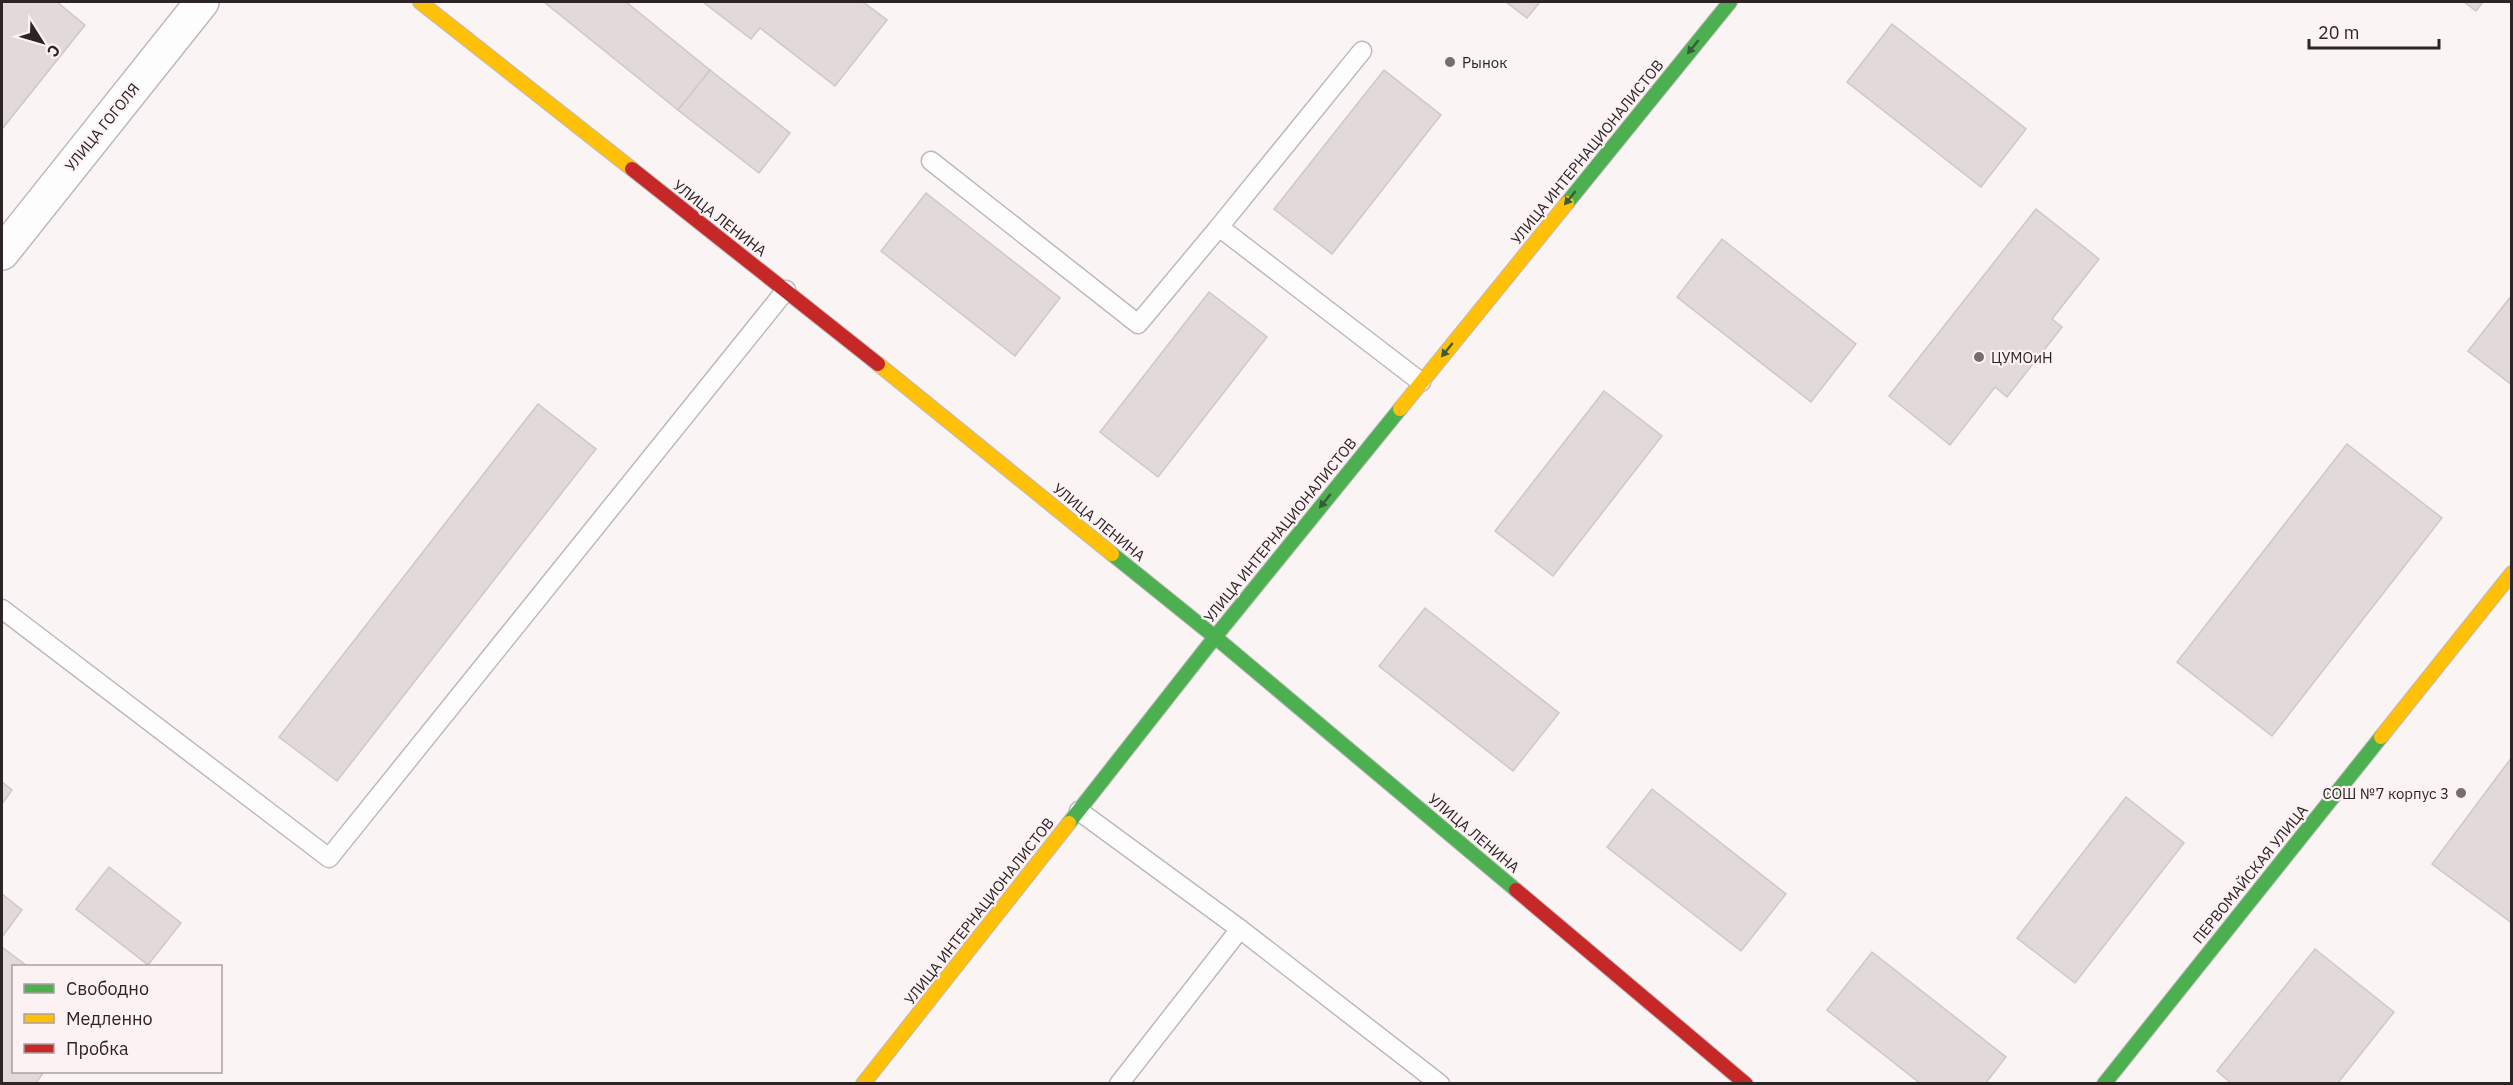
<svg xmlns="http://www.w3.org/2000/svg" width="2513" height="1085" font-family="'IBM Plex Sans',sans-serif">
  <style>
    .building { fill: #e1d9da; stroke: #cfc7ca; stroke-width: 1.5 }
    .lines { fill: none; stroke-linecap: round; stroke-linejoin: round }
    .lane-casing { stroke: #bfb8ba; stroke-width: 21 }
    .street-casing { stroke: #bfb8ba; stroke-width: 36 }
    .fast-casing { stroke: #bfb8ba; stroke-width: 16 }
    .slow-casing { stroke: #bfb8ba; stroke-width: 16 }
    .jam-casing { stroke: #bfb8ba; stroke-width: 16 }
    .lane { stroke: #fefdfe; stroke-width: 18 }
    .street { stroke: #fefdfe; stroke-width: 33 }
    .fast { stroke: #4caf50; stroke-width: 14 }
    .slow { stroke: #ffc107; stroke-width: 14 }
    .jam { stroke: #c62828; stroke-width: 14 }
    .oneway { fill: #395c37 }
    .poi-dot { fill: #756d6e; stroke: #fcf2f4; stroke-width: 2 }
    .labels { text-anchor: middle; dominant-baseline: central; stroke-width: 4.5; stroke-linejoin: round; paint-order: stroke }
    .poi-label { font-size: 15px; fill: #2d2426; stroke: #fcf2f4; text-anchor: start }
    .street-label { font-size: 15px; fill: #2d2426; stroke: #fcf2f4 }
  </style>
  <rect width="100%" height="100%" fill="#faf4f5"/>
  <g class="building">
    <path d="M2,2H57L85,25L2,129Z"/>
    <path d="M544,2H626L710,70L678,110Z"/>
    <path d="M703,2H863L887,20L835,86L760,28L751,39Z"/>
    <path d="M1506,2H1540L1527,18Z"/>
    <path d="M2464,2H2483L2476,11Z"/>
    <path d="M1892,24L2026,129L1981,187L1847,82Z"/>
    <path d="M710,70L790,133L759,173L678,110Z"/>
    <path d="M1384,70L1441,115L1332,254L1274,209Z"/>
    <path d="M926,193L1060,298L1015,356L881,251Z"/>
    <path d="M2036,209L2099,259L2052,319L2062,327L2007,397L1995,387L1950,445L1889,396Z"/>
    <path d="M1722,239L1856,344L1811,402L1677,297Z"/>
    <path d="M1209,292L1267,337L1158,477L1100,432Z"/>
    <path d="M2512,295V385L2468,351Z"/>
    <path d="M1604,391L1662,436L1553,576L1495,531Z"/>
    <path d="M538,404L596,449L337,781L279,737Z"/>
    <path d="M2347,444L2442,518L2272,736L2177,662Z"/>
    <path d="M1425,608L1559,713L1513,771L1379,666Z"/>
    <path d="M2512,757V923L2432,864Z"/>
    <path d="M2,782L12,790L2,804Z"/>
    <path d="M1652,789L1786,894L1741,951L1607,847Z"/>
    <path d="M2126,797L2184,843L2075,983L2017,938Z"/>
    <path d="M109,867L181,923L148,965L76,909Z"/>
    <path d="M2,894L22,910L2,937Z"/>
    <path d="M2,947L27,966H14V1072H44L35,1084H2Z"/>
    <path d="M2315,949L2394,1012L2337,1084H2232L2217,1071Z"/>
    <path d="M1872,952L2006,1057L1985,1084H1921L1827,1010Z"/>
  </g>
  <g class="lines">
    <g class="lane-casing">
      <g id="lane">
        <path d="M1362,51L1219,227L1421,382"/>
        <path d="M931,161L1138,324L1219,227"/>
        <path d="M2,609L329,858L786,290"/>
        <path d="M1079,811L1240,929L1440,1084"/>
        <path d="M1119,1084L1240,929"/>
      </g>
    </g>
    <g class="street-casing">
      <path id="street" d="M2,253L202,2"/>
    </g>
    <g class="fast-casing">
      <g id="fast">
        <path d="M1567,203L1730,2"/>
        <path d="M1112,554L1215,637L1516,890"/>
        <path d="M1069,823L1215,637L1400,409"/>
        <path d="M2104,1084L2381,737"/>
      </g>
    </g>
    <g class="slow-casing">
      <g id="slow">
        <path d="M420,2L632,169"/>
        <path d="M878,364L1112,554"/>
        <path d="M1400,409L1567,203"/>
        <path d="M2381,737L2512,573"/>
        <path d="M863,1084L1069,823"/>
      </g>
    </g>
    <g class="jam-casing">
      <g id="jam">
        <path d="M632,169L878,364"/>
        <path d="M1516,890L1746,1084"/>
      </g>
    </g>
    <use href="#lane" class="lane"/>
    <use href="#street" class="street"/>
    <use href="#fast" class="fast"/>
    <use href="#slow" class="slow"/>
    <use href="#jam" class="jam"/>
  </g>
  <defs><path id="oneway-solid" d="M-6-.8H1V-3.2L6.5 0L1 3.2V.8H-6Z" transform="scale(1.5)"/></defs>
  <g class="oneway">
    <use href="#oneway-solid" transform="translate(1693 47) rotate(129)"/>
    <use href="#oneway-solid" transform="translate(1570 198) rotate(129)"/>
    <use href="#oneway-solid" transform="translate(1447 350) rotate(129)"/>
    <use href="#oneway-solid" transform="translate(1325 501) rotate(129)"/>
  </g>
  <g class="poi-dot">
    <circle cx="1450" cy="62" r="6"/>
    <circle cx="1979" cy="357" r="6"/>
    <circle cx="2461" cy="793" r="6"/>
  </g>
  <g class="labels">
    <g class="poi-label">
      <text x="1462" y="62">Рынок</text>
      <text x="1991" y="357">ЦУМОиН</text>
      <text x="2449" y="793" text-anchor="end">СОШ №7 корпус 3</text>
    </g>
    <g class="street-label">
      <text transform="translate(102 127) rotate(-51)">УЛИЦА ГОГОЛЯ</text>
      <text transform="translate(1587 152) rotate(-51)">УЛИЦА ИНТЕРНАЦИОНАЛИСТОВ</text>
      <text transform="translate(720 218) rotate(38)">УЛИЦА ЛЕНИНА</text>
      <text transform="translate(1099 522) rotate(39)">УЛИЦА ЛЕНИНА</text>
      <text transform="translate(1280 530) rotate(-51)">УЛИЦА ИНТЕРНАЦИОНАЛИСТОВ</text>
      <text transform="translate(1474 833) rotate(40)">УЛИЦА ЛЕНИНА</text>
      <text transform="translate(2250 874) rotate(-51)">ПЕРВОМАЙСКАЯ УЛИЦА</text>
      <text transform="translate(979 911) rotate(-52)">УЛИЦА ИНТЕРНАЦИОНАЛИСТОВ</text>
    </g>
  </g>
  <rect width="2513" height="1085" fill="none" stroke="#2d2426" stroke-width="6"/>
  <rect x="12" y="965" width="210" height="108" fill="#fcf2f4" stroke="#a9a0a2" stroke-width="1.5"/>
  <rect x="24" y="984" width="30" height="9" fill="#4caf50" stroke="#a9a0a2" stroke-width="1.5"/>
  <text x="66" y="995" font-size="18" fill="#2d2426">Свободно</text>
  <rect x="24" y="1014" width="30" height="9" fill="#ffc107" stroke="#a9a0a2" stroke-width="1.5"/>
  <text x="66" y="1025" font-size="18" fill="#2d2426">Медленно</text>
  <rect x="24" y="1044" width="30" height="9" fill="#c62828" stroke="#a9a0a2" stroke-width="1.5"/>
  <text x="66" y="1055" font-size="18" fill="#2d2426">Пробка</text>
  <g transform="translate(42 42) rotate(127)" stroke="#fcf2f4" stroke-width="4.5" paint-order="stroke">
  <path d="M0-4.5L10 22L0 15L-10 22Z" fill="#2d2426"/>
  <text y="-9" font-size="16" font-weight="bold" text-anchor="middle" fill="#2d2426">С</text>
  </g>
  <path d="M2309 39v9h130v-9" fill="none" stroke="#2d2426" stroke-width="3"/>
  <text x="2318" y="39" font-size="18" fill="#2d2426" stroke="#fcf2f4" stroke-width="4.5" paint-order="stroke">20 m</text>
</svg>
